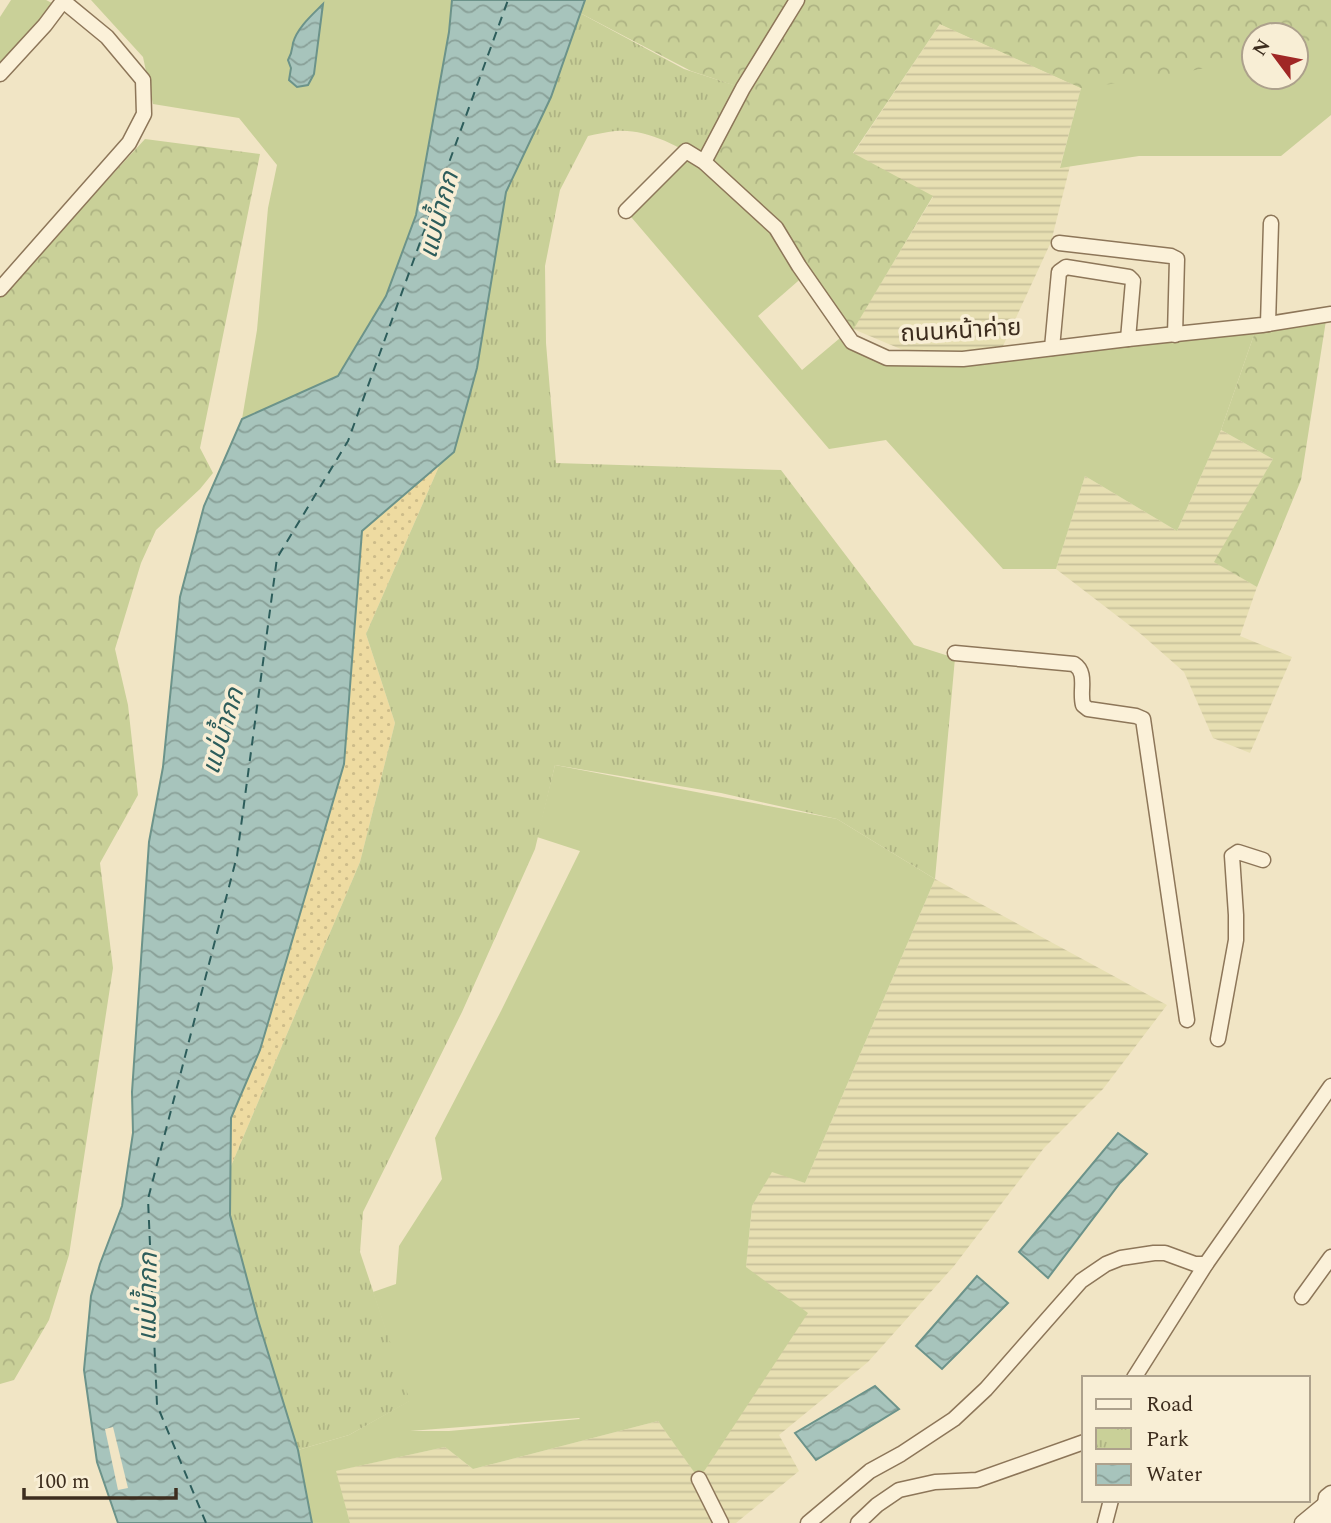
<svg xmlns="http://www.w3.org/2000/svg" width="1331" height="1523" font-family="Spectral,'Noto Sans Thai',serif">
  <style>
    .farmland { fill: url(#farmland-rules) }
    .grass { fill: #c9d098; fill-rule: evenodd }
    .forest { fill: url(#forest-crowns) }
    .sand { fill: url(#sand-dots) }
    .park { fill: url(#park-tufts) }
    .water { fill: url(#water-waves); stroke: #6c938a; stroke-width: 2 }
    .pier { fill: #f1e5c5 }
    .lines { fill: none; stroke-linecap: round; stroke-linejoin: round }
    .ferry { stroke: #2d5d5b; stroke-width: 2; stroke-dasharray: 9 7; stroke-linecap: butt }
    .minor-casing { stroke: #8d7659; stroke-width: 17 }
    .minor { stroke: #fbf1d9; stroke-width: 14 }
    .labels { text-anchor: middle; dominant-baseline: central; stroke-width: 7; stroke-linejoin: round; paint-order: stroke }
    .street-label { font-size: 24px; fill: #3d2d1e; stroke: #f8eed5 }
    .water-label { font-size: 26px; font-style: italic; fill: #2d5d5b; stroke: #f8eed5 }
  </style>
  <defs>
    <pattern id="farmland-rules" width="6" height="5" patternUnits="userSpaceOnUse" patternTransform="scale(1.75)"><rect width="6" height="5" fill="#e7dfb2"/><path d="M0 2.5h6" fill="none" stroke="#c7c099"/></pattern>
    <pattern id="forest-crowns" width="20" height="18" patternUnits="userSpaceOnUse" patternTransform="scale(1.75)"><rect width="20" height="18" fill="#c9d098"/><path d="M2 6a3 3 0 1 1 6 0M12 15a3 3 0 1 1 6 0" fill="none" stroke="#aeb383"/></pattern>
    <pattern id="sand-dots" width="8" height="8" patternUnits="userSpaceOnUse" patternTransform="scale(1.75)"><rect width="8" height="8" fill="#eedba1"/><path d="M2 2h.1M6 6h.1" fill="none" stroke="#cdbc8a" stroke-width="1.8" stroke-linecap="round"/></pattern>
    <pattern id="park-tufts" width="24" height="20" patternUnits="userSpaceOnUse" patternTransform="scale(1.75)"><rect width="24" height="20" fill="#c9d098"/><path d="M3 7l-1-3M5 7V3M7 7l1-3M15 17l-1-3M17 17v-4M19 17l1-3" fill="none" stroke="#aeb383"/></pattern>
    <pattern id="water-waves" width="16" height="10" patternUnits="userSpaceOnUse" patternTransform="scale(1.75)"><rect width="16" height="10" fill="#a7c4bc"/><path d="M0 5q4-4 8 0t8 0" fill="none" stroke="#89a098"/></pattern>
  </defs>
  <rect width="100%" height="100%" fill="#f1e5c5"/>
  <g class="farmland">
    <path d="M940,24L1081,88L1060,167L1070,166L1051,242L1003,346L986,350L947,353L903,350L853,329L933,197L853,154Z"/>
    <path d="M1221,430L1273,459L1215,562L1257,587L1240,636L1292,657L1250,753L1213,738L1184,672L1142,635L1056,569L1085,476L1177,531Z"/>
    <path d="M935,879L1167,1005L1103,1089L1044,1148L954,1266L868,1362L779,1435L799,1471L736,1523H350L335,1471L445,1447L473,1469L658,1421L699,1478L746,1267L752,1206L772,1171L805,1183Z"/>
  </g>
  <g class="grass">
    <path d="M11,0H46L52,3L49,13L0,66V17Z"/>
    <path d="M91,0H452L449,32L416,215L386,296L338,376L242,419L257,330L268,208L277,165L239,118L153,104L143,57Z"/>
    <path d="M1331,0V115L1281,156H1139L1060,168L1081,88L940,24ZM1254,35H1296V77H1254Z"/>
    <path d="M686,151L704,162L805,275L758,316L802,370L846,333L887,358L921,359L1257,326L1221,430L1177,531L1085,476L1056,569H1003L886,440L829,449L626,211Z"/>
    <path d="M555,765L837,819L935,879L805,1183L772,1172L752,1206L746,1267L808,1313L699,1479L658,1421L473,1469L445,1447L336,1471L350,1523H312L298,1450L349,1435L409,1401L373,1292L396,1284L399,1246L442,1179L435,1138L501,1011L580,851L537,837ZM580,1419L449,1431H410L579,1418Z"/>
  </g>
  <g class="forest">
    <path d="M585,0H1331V31L1296,46V35H1254V58L1156,78L1081,88L940,24L853,153L933,196L849,337L799,266L759,226L704,162L742,88L691,71L580,13Z"/>
    <path d="M145,139L260,154L200,448L213,473L200,489L156,530L141,563L115,649L128,705L138,795L100,863L113,968L69,1255L49,1320L14,1380L0,1384V297Z"/>
    <path d="M1327,314L1301,480L1257,587L1214,562L1273,459L1221,430L1257,326Z"/>
  </g>
  <path class="sand" d="M440,464L366,634L395,723L360,862L231,1166V1118L260,1050L344,764L362,531Z"/>
  <path class="park" d="M580,13L684,69L743,88L704,162C679,146 645,128 615,131C606,132 597,134 588,136L560,190L545,266L546,343L556,463L781,470L914,645L955,658L935,879L837,819L721,793L555,765L535,849L462,1012L363,1212L360,1252L410,1401L349,1435L298,1450L258,1320L230,1215L231,1166L360,862L395,723L366,634L440,464L454,452L477,368L506,192L551,97Z"/>
  <g class="water">
    <path d="M452,0H585L551,97L506,192L477,368L454,452L362,531L344,764L260,1050L231,1118L230,1215L258,1320L298,1450L312,1523H118L97,1462L84,1370L91,1296L100,1264L122,1206L133,1133L132,1092L149,842L163,767L180,597L204,506L242,419L338,376L386,296L416,215L449,32Z"/>
    <path d="M323,4L314,74L308,85L297,87L289,80L291,68L288,60C292,53 292,50 293,43C297,28 312,15 323,4Z"/>
    <path d="M1118,1133L1147,1154L1120,1183L1048,1278L1019,1252Z"/>
    <path d="M977,1276L1008,1303L942,1369L916,1346Z"/>
    <path d="M875,1386L899,1409L816,1460L795,1433Z"/>
  </g>
  <path class="pier" d="M113,1427L128,1488L118,1490L105,1429Z"/>
  <g class="lines">
    <path class="ferry" d="M206,1523L157,1405L148,1199L237,856L277,558L348,441L508,0"/>
    <g class="minor-casing">
      <g id="minor">
        <path d="M0,74L45,25L63,1"/>
        <path d="M704,162L743,88L797,0"/>
        <path d="M626,211L686,151L704,162L776,228L799,266L852,342L887,358L963,359L1128,339L1262,325L1331,314"/>
        <path d="M1059,243L1171,256L1177,259L1175,335"/>
        <path d="M0,289L129,143L144,114L143,80L107,37L62,0"/>
        <path d="M1268,324L1271,223"/>
        <path d="M1052,348L1059,272L1066,267L1129,277L1133,281L1128,339"/>
        <path d="M955,653L1074,664C1088,673 1079,691 1083,705L1088,709L1136,716L1143,719L1187,1020"/>
        <path d="M1218,1039L1236,940V915L1232,856L1238,852L1263,860"/>
        <path d="M1302,1297L1331,1257"/>
        <path d="M1134,1378L1206,1264L1331,1086"/>
        <path d="M699,1479L721,1523"/>
        <path d="M1331,1493L1326,1497L1325,1504L1331,1513"/>
        <path d="M808,1523L870,1471L901,1454L954,1419L986,1389L1081,1281L1106,1264L1121,1258L1154,1253H1165L1195,1264H1206"/>
        <path d="M858,1523L877,1505L899,1490L935,1482L977,1480L1084,1442"/>
        <path d="M1105,1523L1111,1500"/>
        <path d="M1302,1523L1325,1504"/>
        <path d="M1320,1523L1331,1514"/>
      </g>
    </g>
    <use href="#minor" class="minor"/>
  </g>
  <g class="labels">
    <g class="street-label">
      <text transform="translate(961 331) rotate(-3)">ถนนหน้าค่าย</text>
    </g>
    <g class="water-label">
      <text transform="translate(439 215) rotate(-75)">แม่น้ำกก</text>
      <text transform="translate(223 731) rotate(-73)">แม่น้ำกก</text>
      <text transform="translate(148 1297) rotate(-89)">แม่น้ำกก</text>
    </g>
  </g>
  <rect x="1082" y="1376" width="228" height="126" fill="#f8eed5" stroke="#ada18c" stroke-width="2"/>
  <rect x="1096" y="1399" width="35" height="10" fill="#fbf1d9" stroke="#ada18c" stroke-width="2"/>
  <text x="1146" y="1411" font-size="21" fill="#3d2d1e">Road</text>
  <rect x="1096" y="1428" width="35" height="21" fill="url(#park-tufts)" stroke="#ada18c" stroke-width="2"/>
  <text x="1146" y="1446" font-size="21" fill="#3d2d1e">Park</text>
  <rect x="1096" y="1464" width="35" height="21" fill="url(#water-waves)" stroke="#ada18c" stroke-width="2"/>
  <text x="1146" y="1481" font-size="21" fill="#3d2d1e">Water</text>
  <g transform="translate(1275 56) rotate(302)"><circle r="33" fill="#f8eed5" stroke="#ada18c" stroke-width="2"/>
  <path d="M0-5L12 26L0 18L-12 26Z" fill="#a02725"/>
  <text y="-10" font-size="19" font-weight="bold" text-anchor="middle" fill="#3d2d1e">N</text>
  </g>
  <path d="M24 1488v10h152v-10" fill="none" stroke="#3d2d1e" stroke-width="3.5"/>
  <text x="35" y="1488" font-size="21" fill="#3d2d1e" stroke="#f8eed5" stroke-width="5" paint-order="stroke">100 m</text>
</svg>
